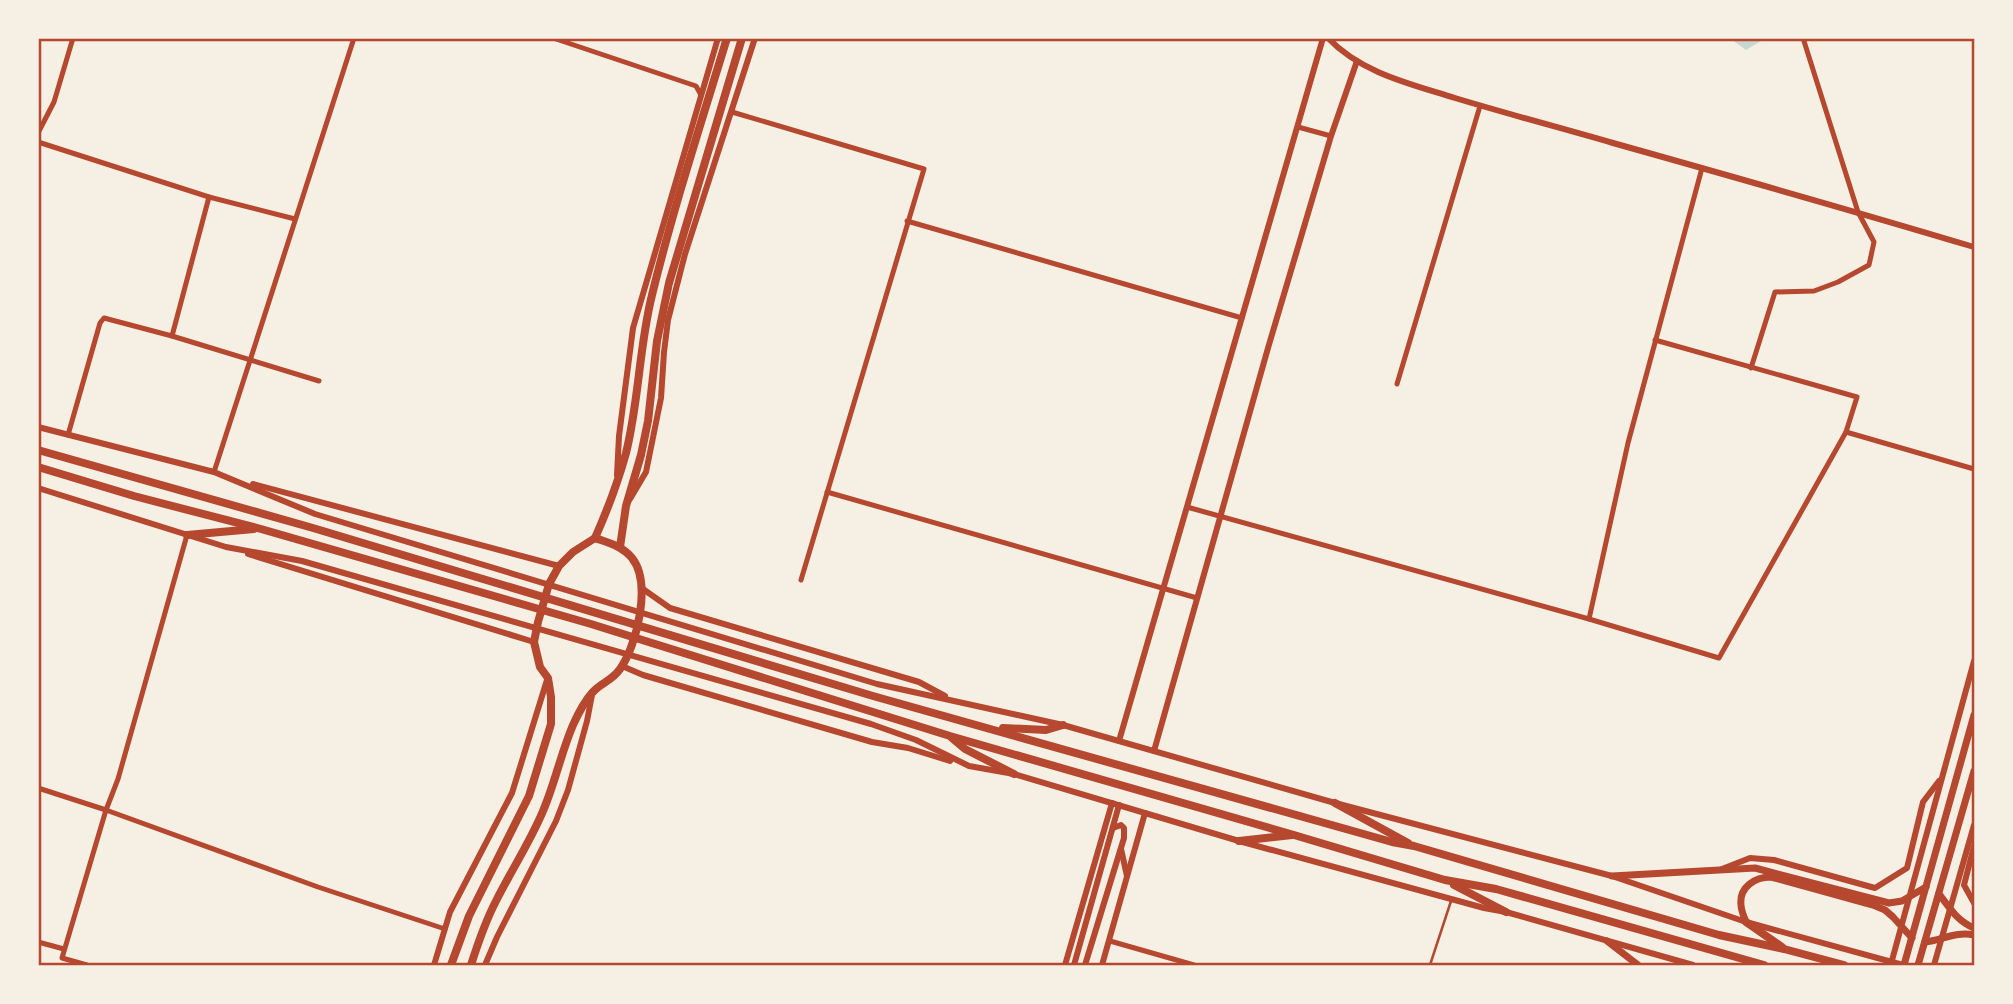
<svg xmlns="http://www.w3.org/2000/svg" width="2013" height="1004" font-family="Helvetica,sans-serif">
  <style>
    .water { fill: #c9d6d2 }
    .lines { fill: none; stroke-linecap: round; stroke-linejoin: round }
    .service { stroke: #b5482f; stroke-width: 2.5 }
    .minor { stroke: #b5482f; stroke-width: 5 }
    .tertiary { stroke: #b5482f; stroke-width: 6 }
    .secondary { stroke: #b5482f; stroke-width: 7 }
    .primary { stroke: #b5482f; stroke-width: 8 }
    .trunk { stroke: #b5482f; stroke-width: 8 }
    .neatline { fill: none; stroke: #b5482f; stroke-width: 2.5 }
  </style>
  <rect width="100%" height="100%" fill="#f6efe4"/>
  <path class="water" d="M1731,39H1764L1746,50Z"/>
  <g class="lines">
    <path class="service" d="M1430,965L1451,901"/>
    <g class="minor">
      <path d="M553,38L696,86L701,95"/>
      <path d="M732,112L924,169L801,580"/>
      <path d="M1298,127L1331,136"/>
      <path d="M38,133L54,102L73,38"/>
      <path d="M38,142L209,197L295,219"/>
      <path d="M907,221L1242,318"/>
      <path d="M172,336L209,197"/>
      <path d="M1751,368L1775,292L1814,291L1838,282L1869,265L1874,242L1858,212L1803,38"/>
      <path d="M1397,384L1480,106"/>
      <path d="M1846,432L1974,469"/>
      <path d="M68,435L100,323L104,318L172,336L319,381"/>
      <path d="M214,472L354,38"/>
      <path d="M827,492L1197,598"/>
      <path d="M1187,507L1589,619L1719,658L1846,432L1857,397L1655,340"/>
      <path d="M1589,619L1628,443L1702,168"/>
      <path d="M38,788L106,810L318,887L445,929"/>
      <path d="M1110,941L1194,965"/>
      <path d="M38,942L64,949"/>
      <path d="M87,965L62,958L106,810L118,779L187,535"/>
    </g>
    <g class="tertiary">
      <path d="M1328,38C1361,73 1411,84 1455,98C1508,114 1561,128 1613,143C1734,177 1854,211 1974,247"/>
      <path d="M38,427L214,472L315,514L877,684L1063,725L1335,803L1612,876L1746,922L1903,965"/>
      <path d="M617,475L619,436L633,328L718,38"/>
      <path d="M253,484L559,566"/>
      <path d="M38,488L226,547L302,561L871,724L916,740L969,766L1014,774L1239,841L1484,908L1506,912L1693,965"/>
      <path d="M630,499L646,472L661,398L664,352L668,320L685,254L755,38"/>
      <path d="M248,554L534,642"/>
      <path d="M643,589L670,608L919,682L945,696"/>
      <path d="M622,666L643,675L872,742L908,748L950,761"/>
      <path d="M1119,741L1323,38"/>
      <path d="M1154,751L1268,348L1331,136L1357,61"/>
      <path d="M1974,846L1964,885L1974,903"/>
      <path d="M1121,849L1127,876"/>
      <path d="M1722,869L1750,858L1774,860L1875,888L1907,868L1923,802L1939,781"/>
      <path d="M1891,964L1974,661"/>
      <path d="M434,965L450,912L512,793L547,680"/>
      <path d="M485,965L497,937L556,821L568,790L587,721L592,695"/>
      <path d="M1065,965L1112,803"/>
      <path d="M1074,965L1119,805"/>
      <path d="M1085,965L1124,838V828L1121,825L1113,828"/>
      <path d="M1102,965L1145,813"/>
      <path d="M1934,965L1974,825"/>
    </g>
    <g class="secondary">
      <path d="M1612,876L1755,868L1889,903L1902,901L1926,887"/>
      <path d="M1939,894C1950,908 1957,921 1974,928"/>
      <path d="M1746,922C1744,917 1741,910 1741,905C1739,887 1755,877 1771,877L1873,905L1885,910L1893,917L1912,938"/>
      <path d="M1607,941L1638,965"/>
      <path d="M1925,942C1942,940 1957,931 1974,935"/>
      <path d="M1904,965L1974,715"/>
      <path d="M1918,965L1974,771"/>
    </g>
    <g class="primary">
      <path d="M595,538C607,511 618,482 626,453C639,401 639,347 652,295C673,209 701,123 727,38"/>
      <path d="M620,547L626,506L641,455L648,421L657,341L669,283L742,38"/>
      <path d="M451,965L469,916L529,796L551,724V697L548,678L540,667L534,642L538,622L549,584L559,566L573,552L595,538"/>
      <path d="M471,965C478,943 485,922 496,901C511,871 530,842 543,811C555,783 561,753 573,725C578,714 584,702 592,693C600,683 612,681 620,669C637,645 652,583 632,558C622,546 609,543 595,538"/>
    </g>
    <g class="trunk">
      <path d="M38,450L313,528L873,696L1392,842L1414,846L1719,935L1784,949L1844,965"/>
      <path d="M38,467L134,496L261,529L591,624L950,736L1294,835L1445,880L1496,889L1764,965"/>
      <path d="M187,535L254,529"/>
      <path d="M1003,728L1046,730L1063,725"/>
      <path d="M952,738L965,749L1014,774"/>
      <path d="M1335,803L1408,843"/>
      <path d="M1239,841L1292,835"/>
      <path d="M1454,885L1506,912"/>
      <path d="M1746,922L1782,947"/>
    </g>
  </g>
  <rect width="2013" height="1004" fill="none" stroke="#f6efe4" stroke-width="80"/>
  <rect x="40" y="40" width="1933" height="924" class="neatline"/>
</svg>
